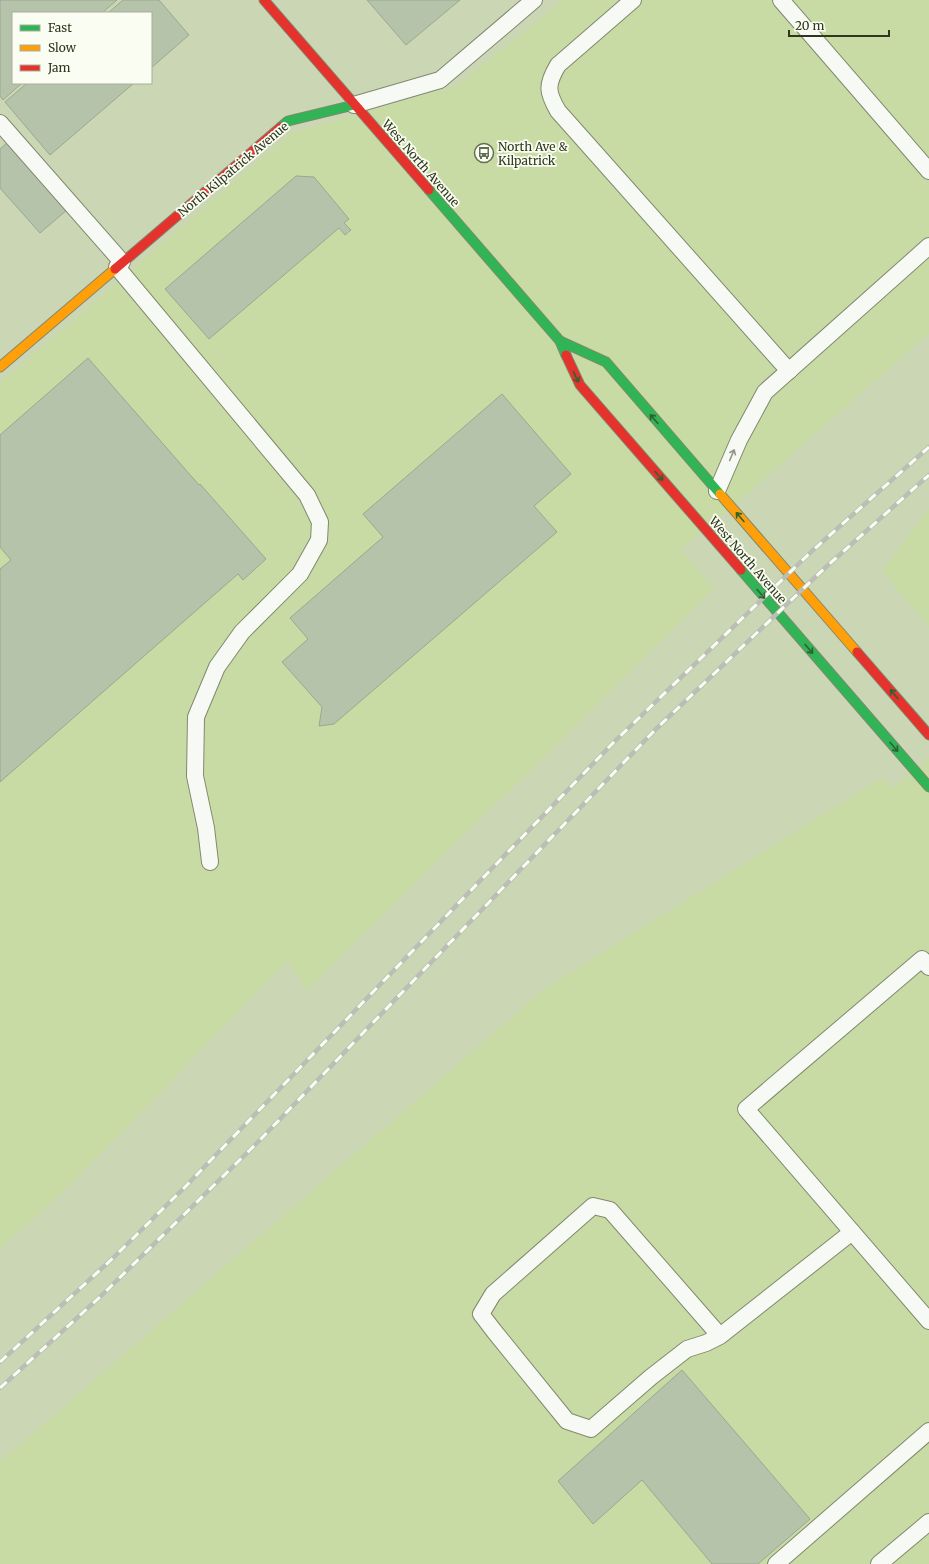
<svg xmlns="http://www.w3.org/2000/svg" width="929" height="1564" font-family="Merriweather,serif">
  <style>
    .built { fill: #c9dba5 }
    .building { fill: #b4c3a9; stroke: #9aa88f }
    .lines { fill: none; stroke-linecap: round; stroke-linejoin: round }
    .lane-casing { stroke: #80896e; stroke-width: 18 }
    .fast-casing { stroke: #80896e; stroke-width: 11 }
    .slow-casing { stroke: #80896e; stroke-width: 11 }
    .jam-casing { stroke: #80896e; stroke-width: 11 }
    .lane { stroke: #f7f9f4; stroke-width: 16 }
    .fast { stroke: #30b455; stroke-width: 9 }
    .slow { stroke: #ff9f0a; stroke-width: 9 }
    .jam { stroke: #e5322d; stroke-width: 9 }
    .rail-casing { stroke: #babeb4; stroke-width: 4.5 }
    .rail { stroke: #fafef2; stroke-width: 3; stroke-dasharray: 9; stroke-linecap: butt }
    .oneway { stroke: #2f6231 }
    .oneway2 { stroke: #929888 }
    .labels { text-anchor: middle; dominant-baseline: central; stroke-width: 3.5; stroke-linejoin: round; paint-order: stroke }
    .poi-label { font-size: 12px; fill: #2e361d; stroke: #fafef2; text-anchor: start }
    .street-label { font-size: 12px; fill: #2e361d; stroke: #fafef2 }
  </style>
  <rect width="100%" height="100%" fill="#cbd7b4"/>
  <g class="built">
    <path d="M563,0H929V333L745,496L681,549L714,589L307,990L287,961L74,1182L0,1249V383L289,134L456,86Z"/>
    <path d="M929,509V627L882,571Z"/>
    <path d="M929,757V1564H0V1462L543,990L882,777L892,789Z"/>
  </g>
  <g class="building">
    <path d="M0,0H117L102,13H13V83H22L3,100L0,96Z"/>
    <path d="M123,0H159L189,35L151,68V13H108Z"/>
    <path d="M367,0H460L406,45Z"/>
    <path d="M27,83H134L50,155L5,102Z"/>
    <path d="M8,142L67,210L40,233L0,188V149Z"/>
    <path d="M296,176L314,177L349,219L344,223L351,230L345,235L339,228L209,339L165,289Z"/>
    <path d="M88,358L199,485L200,484L266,559L243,580L238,574L0,782V569L11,560L0,547V435Z"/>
    <path d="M502,394L571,474L534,506L557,532L334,724L319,726L322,707L282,662L308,639L290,618L383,537L363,514Z"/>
    <path d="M682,1370L810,1519L758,1564H712L642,1480L593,1524L558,1481Z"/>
  </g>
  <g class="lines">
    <g class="lane-casing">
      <g id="lane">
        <path d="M633,0L558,65C546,85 547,92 558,111L789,371"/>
        <path d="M781,0L929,171"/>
        <path d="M354,105L440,80L534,0"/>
        <path d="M0,123L122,262"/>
        <path d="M117,267L307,495L320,522L319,540L300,574L242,632L217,667L196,717L195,776L206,828L210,862"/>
        <path d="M717,491L739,440L765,392L929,246"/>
        <path d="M929,967L922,959L746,1109L929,1321"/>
        <path d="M720,1336L610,1210L593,1206L493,1294L481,1314L494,1331L567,1421L591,1429L651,1377L687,1349L706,1343L720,1336L852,1232"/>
        <path d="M776,1564L929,1431"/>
        <path d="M879,1564L929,1522"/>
      </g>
    </g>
    <g class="fast-casing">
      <g id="fast">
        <path d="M281,127L288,121L354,105"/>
        <path d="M429,190L560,341L566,355"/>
        <path d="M560,341L606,362L720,494"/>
        <path d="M741,570L929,787"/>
      </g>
    </g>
    <g class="slow-casing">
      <g id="slow">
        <path d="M0,367L115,269"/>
        <path d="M720,494L857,652"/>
      </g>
    </g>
    <g class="jam-casing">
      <g id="jam">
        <path d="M264,0L429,190"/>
        <path d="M115,269L281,127"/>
        <path d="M566,355L580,385L741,570"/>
        <path d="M857,652L929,735"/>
      </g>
    </g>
    <use href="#lane" class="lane"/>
    <use href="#fast" class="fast"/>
    <use href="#slow" class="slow"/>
    <use href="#jam" class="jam"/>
    <g class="rail-casing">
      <g id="rail">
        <path d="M0,1362L112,1259L184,1188L613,743L812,551L929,447"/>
        <path d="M0,1388L100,1297L256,1144L656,729L827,566L929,475"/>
      </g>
    </g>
    <use href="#rail" class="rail"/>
  </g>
  <defs><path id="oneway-shaft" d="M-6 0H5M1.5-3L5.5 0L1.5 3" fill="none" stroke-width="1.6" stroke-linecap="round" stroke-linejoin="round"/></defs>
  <g class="oneway">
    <use href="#oneway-shaft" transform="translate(576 377) rotate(65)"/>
    <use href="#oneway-shaft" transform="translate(654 419) rotate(-131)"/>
    <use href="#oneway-shaft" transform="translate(659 476) rotate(49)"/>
    <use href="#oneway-shaft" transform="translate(740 517) rotate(-131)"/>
    <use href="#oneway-shaft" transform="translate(761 594) rotate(49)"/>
    <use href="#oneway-shaft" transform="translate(809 649) rotate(49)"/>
    <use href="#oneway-shaft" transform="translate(894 694) rotate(-131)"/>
    <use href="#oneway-shaft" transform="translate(894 747) rotate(49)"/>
  </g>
  <use class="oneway2" href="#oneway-shaft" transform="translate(732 455) rotate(-67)"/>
  <defs>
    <g id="bus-ring" transform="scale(1)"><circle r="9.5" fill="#fafef2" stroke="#656e52" stroke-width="1.5"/><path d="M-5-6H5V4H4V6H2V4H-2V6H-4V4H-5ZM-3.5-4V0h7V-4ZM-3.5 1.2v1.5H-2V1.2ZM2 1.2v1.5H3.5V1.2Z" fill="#656e52"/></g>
  </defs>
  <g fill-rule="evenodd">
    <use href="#bus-ring" x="484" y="153"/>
  </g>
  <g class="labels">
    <g class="poi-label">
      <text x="498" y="146">North Ave &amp;<tspan x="498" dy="14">Kilpatrick</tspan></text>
    </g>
    <g class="street-label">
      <text transform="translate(421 163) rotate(49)">West North Avenue</text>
      <text transform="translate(233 169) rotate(-40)">North Kilpatrick Avenue</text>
      <text transform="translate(748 560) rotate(49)">West North Avenue</text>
    </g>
  </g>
  <rect x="12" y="12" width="140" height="72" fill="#fafef2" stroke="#a8ae9d"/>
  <rect x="20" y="25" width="20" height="6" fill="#30b455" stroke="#a8ae9d"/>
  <text x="48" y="32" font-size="12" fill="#2e361d">Fast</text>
  <rect x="20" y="45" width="20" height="6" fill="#ff9f0a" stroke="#a8ae9d"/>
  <text x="48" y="52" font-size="12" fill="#2e361d">Slow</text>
  <rect x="20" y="65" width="20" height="6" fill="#e5322d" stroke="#a8ae9d"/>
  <text x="48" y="72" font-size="12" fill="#2e361d">Jam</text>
  <path d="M789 30v6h100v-6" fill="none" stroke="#2e361d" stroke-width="2"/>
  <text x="795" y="30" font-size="12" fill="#2e361d" stroke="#fafef2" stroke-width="3" paint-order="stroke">20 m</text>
</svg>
